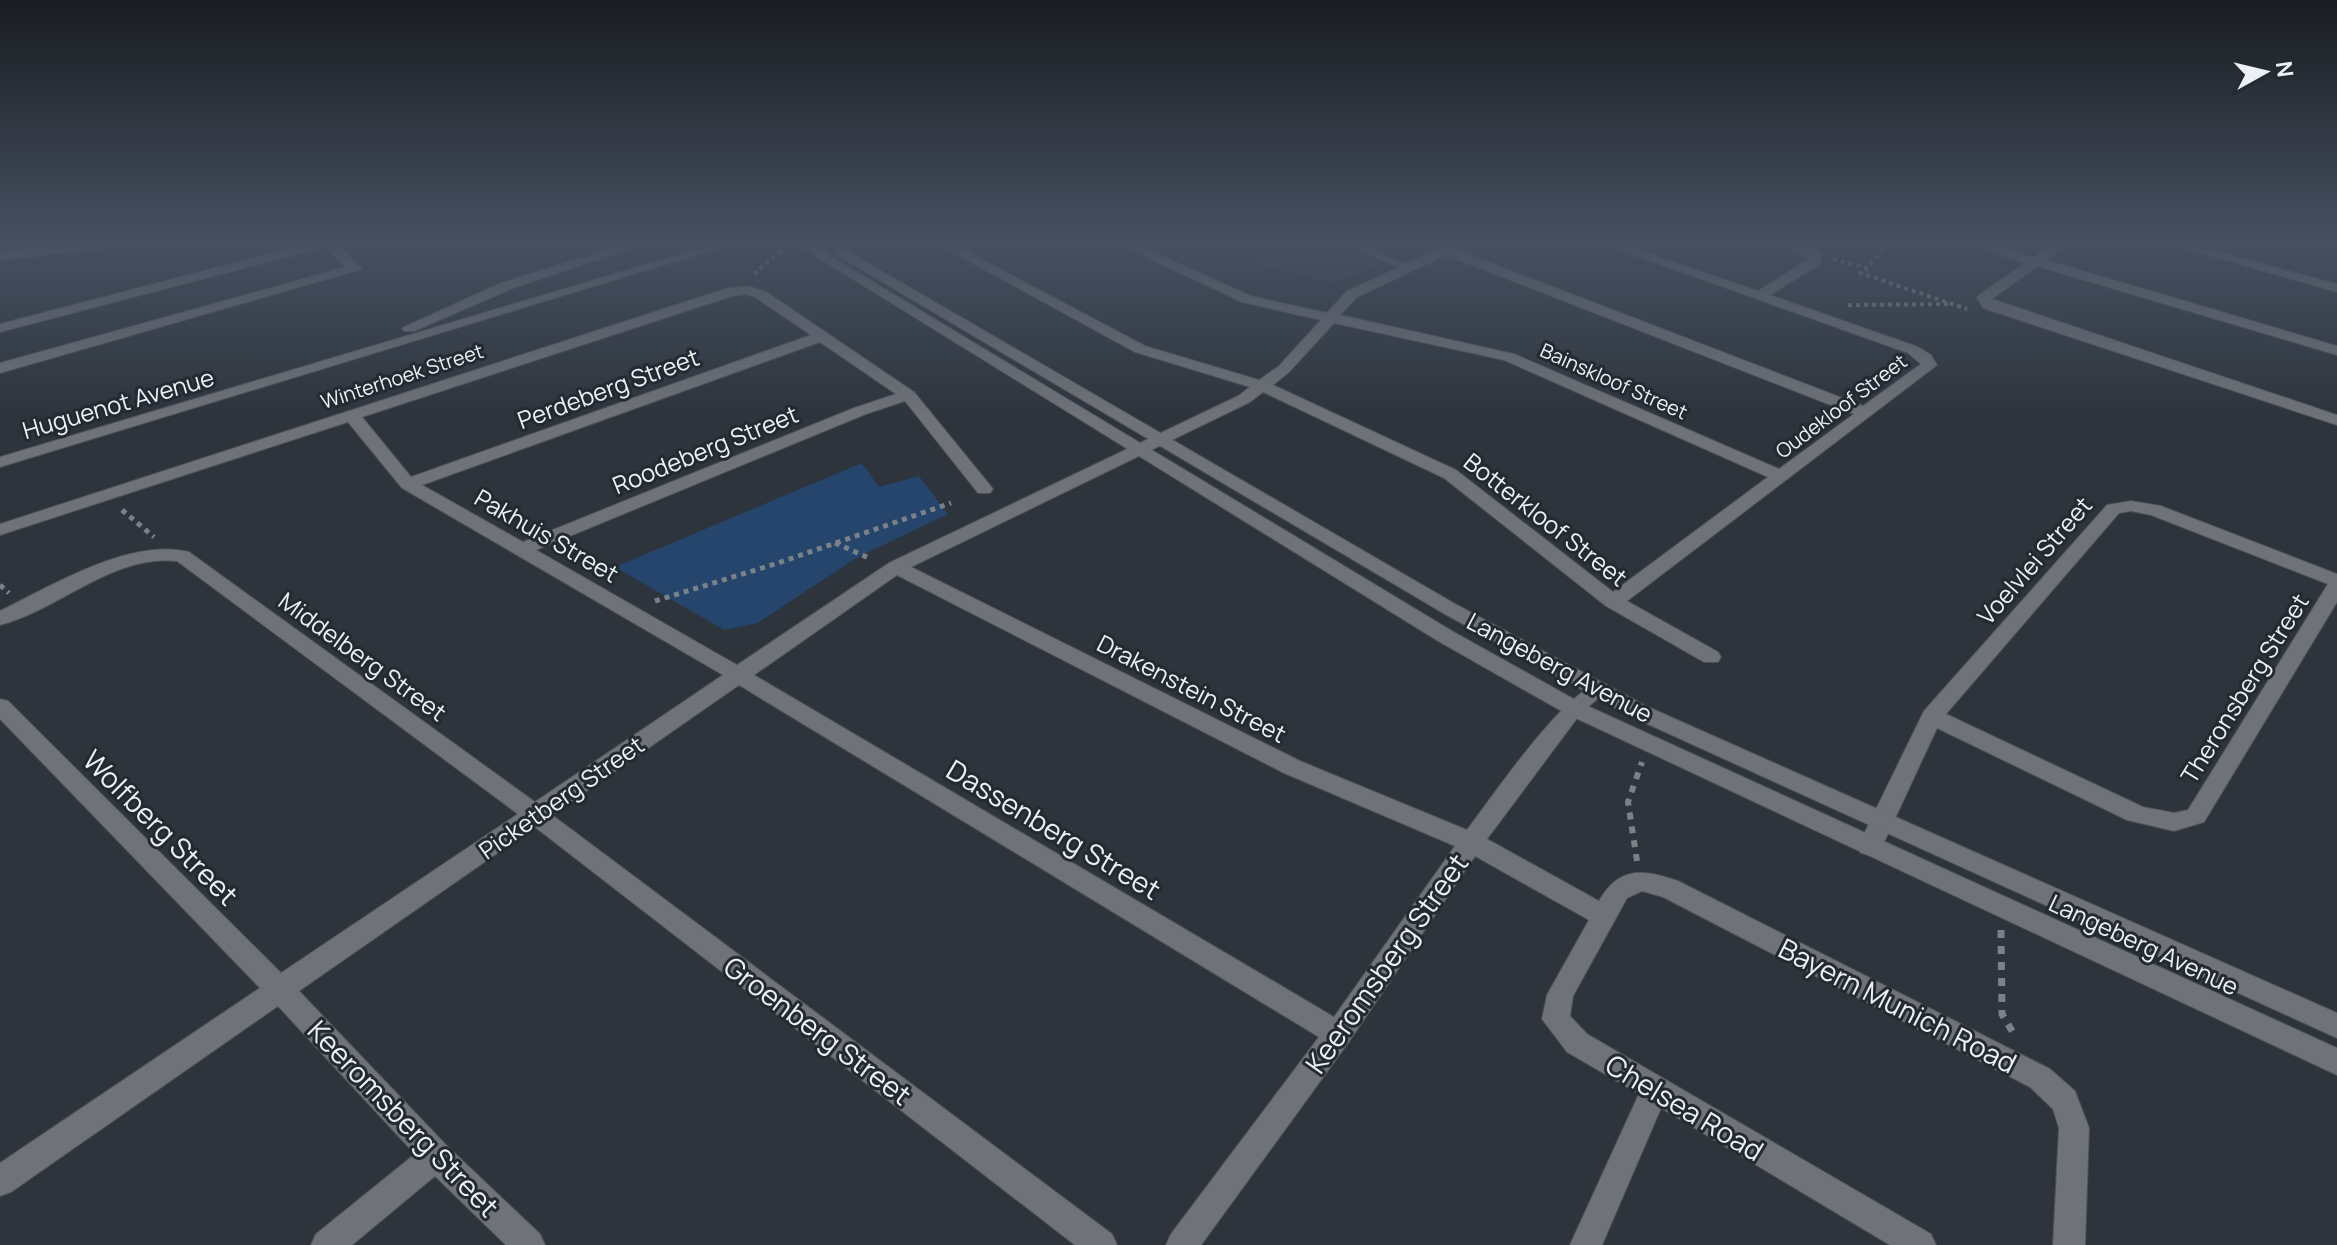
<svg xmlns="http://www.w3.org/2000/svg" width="2337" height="1245" font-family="Manrope,sans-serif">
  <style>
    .built { fill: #333d4a }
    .green { fill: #25456c }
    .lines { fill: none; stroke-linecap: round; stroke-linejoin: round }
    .service-casing { stroke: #4c525a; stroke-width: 2 }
    .minor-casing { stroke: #4c525a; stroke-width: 2 }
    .tertiary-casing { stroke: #4c525a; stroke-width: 2 }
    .path-far3 { stroke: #7b8188; stroke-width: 4; stroke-dasharray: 4 4; stroke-linecap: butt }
    .path-far2 { stroke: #7b8188; stroke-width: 5; stroke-dasharray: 5 5; stroke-linecap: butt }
    .path-far1 { stroke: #7b8188; stroke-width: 6; stroke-dasharray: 7 7; stroke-linecap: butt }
    .path { stroke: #7b8188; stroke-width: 7; stroke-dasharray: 8 8; stroke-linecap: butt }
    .service { fill: #6f7277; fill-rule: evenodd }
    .minor { fill: #6f7277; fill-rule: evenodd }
    .tertiary { fill: #6f7277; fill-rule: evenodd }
    .labels { text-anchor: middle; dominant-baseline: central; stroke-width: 6; stroke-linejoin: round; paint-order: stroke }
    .far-street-label { font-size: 20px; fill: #edf1f7; stroke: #242a31 }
    .street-label { font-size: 24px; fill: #edf1f7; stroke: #242a31 }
    .near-street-label { font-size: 28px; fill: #edf1f7; stroke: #242a31 }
  </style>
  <rect width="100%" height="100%" fill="#2d343c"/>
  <path class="built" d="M1211,242H1405L1418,247L1336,283L1276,270Z"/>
  <path class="green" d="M862,463L879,487L919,476L948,514L856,558L758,623L724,630L615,567Z"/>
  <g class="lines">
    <g class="service-casing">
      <path id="service" d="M1341,242H1353L1411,267L1403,269Z"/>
    </g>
    <g class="minor-casing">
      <g id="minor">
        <path d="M91,242H127L121,246L0,260V252Z"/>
        <path d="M315,242H335L362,269L0,373V363L346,267L325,247L0,332V324Z"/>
        <path d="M632,242H650L511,289L414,331H404L402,328L501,283Z"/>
        <path d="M721,242H739L0,467V457Z"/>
        <path d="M884,242H904L889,249L883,245Z"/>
        <path d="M934,242H949L1145,346L1259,380L1279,366L1321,320L1242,302L1115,242H1131L1251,296L1327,313L1347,291L1454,242H1469L1457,250L1863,406L1921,364L1908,353L1598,242H1615L1758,291L1809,259L1778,242H1794L1821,252L1820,264L1770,295L1918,347L1931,355L1937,365L1627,601L1718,652L1721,657L1718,662H1704L1606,606L1444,478L1263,392L1250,402L911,567L1300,761L1467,830C1488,803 1574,675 1606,684L1609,689L1581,713L1487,839L1599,901C1619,866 1643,869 1678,881L2050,1069L2075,1091L2089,1128L2085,1245H2053L2059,1128L2053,1109L2030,1087L1663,897L1642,891L1627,898L1573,996L1570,1016L1587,1034L1931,1234L1936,1245H1890L1661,1108L1602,1245H1570L1639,1094L1567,1052L1542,1019L1547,995L1589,920L1475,856L1348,1043L1201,1245H1166L1171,1234L1319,1037L739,685L552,815L1112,1234L1117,1245H1075L535,827L299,991L447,1146L540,1234L545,1245H506L435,1176L352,1245H311L316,1234L415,1154L278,1006L11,1192L0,1196V1163L260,988L0,719V699L8,701L281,973L518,814L177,561C112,554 59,610 0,625V611C51,586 131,537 189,552L535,802L723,675L402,488L348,422L0,535V524L725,289L747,286L765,291L914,392L993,489L990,493H978L905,401L866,414L536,550L737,665L889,563L1238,396L1250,387L1135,352ZM1446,255L1854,414L1779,469L1514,354L1340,315L1357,297ZM746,294L755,297L811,335L411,477L362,417L732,296ZM1334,323L1504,360L1768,477L1613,592L1456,470L1273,385L1289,372ZM820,342L896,394L854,408L523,542L422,485ZM897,575L1284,773L1455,846L1334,1017L754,675Z"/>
        <path d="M1964,242H1982L2034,257L2055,242H2069L2046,260L2337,346V355L2037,266L1992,299L2337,415V425L1983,308L1977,298L1979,295L2025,263Z"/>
        <path d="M2162,242H2181L2337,284V292Z"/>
        <path d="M2131,501L2161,506L2337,574V602L2204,822L2174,831L2127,820L1937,728L1879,853L1870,855L1861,853L1858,846L1924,711L2107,505ZM2131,511L2151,515L2328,584L2188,810L2174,813L2143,807L1946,714L2119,513Z"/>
      </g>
    </g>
    <g class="tertiary-casing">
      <g id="tertiary">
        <path d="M793,242H807L1452,631L1581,703L2337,1048V1075L1565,713L1438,641Z"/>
        <path d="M840,247L1457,605L1646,706L2337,1013V1038L1630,716L1443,613L835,254V248Z"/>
      </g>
    </g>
    <g class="path-far3">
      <path d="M1833,259L1868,268L1887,242"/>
      <path d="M1868,268L1860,273L1967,309"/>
      <path d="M754,274L784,247"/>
      <path d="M1848,305L1951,304"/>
    </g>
    <g class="path-far2">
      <path d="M122,510L154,537"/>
      <path d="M835,543L869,558"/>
      <path d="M0,585L9,593"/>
      <path d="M655,601L775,564L951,503"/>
    </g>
    <path class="path-far1" d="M1637,861L1628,802L1642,762"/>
    <path class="path" d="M2001,930L2002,1014L2015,1036"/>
    <use href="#service" class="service"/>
    <use href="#minor" class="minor"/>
    <use href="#tertiary" class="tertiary"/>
  </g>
  <linearGradient id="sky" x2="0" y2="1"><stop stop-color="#191d21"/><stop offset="0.58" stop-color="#465061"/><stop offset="1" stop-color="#465061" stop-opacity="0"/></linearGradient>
  <rect width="2337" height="416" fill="url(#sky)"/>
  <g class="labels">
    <g class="far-street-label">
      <text transform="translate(402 376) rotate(-18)">Winterhoek Street</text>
      <text transform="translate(1614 381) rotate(24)">Bainskloof Street</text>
      <text transform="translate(1841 406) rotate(-37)">Oudekloof Street</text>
    </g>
    <g class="street-label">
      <text transform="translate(608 388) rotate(-20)">Perdeberg Street</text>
      <text transform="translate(118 403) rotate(-16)">Huguenot Avenue</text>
      <text transform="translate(705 449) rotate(-22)">Roodeberg Street</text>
      <text transform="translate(1546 519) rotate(38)">Botterkloof Street</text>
      <text transform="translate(547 535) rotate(30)">Pakhuis Street</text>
      <text transform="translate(2034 560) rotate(-49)">Voelvlei Street</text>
      <text transform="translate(363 656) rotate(36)">Middelberg Street</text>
      <text transform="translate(1560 667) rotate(28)">Langeberg Avenue</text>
      <text transform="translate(1192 688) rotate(27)">Drakenstein Street</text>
      <text transform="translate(2244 688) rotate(-58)">Theronsberg Street</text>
      <text transform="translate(561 797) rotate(-35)">Picketberg Street</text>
      <text transform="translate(2144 944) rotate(25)">Langeberg Avenue</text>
    </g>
    <g class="near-street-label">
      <text transform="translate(161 827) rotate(45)">Wolfberg Street</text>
      <text transform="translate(1054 829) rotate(31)">Dassenberg Street</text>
      <text transform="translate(1386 963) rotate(-55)">Keeromsberg Street</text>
      <text transform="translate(1898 1005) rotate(27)">Bayern Munich Road</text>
      <text transform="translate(818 1030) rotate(37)">Groenberg Street</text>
      <text transform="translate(1685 1107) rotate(31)">Chelsea Road</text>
      <text transform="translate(404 1118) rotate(46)">Keeromsberg Street</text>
    </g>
  </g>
  <g transform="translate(2265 72) rotate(82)" stroke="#242a31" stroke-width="6" paint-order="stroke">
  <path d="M0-6L14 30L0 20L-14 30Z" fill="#edf1f7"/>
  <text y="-12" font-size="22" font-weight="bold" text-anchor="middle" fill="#edf1f7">N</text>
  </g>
</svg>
